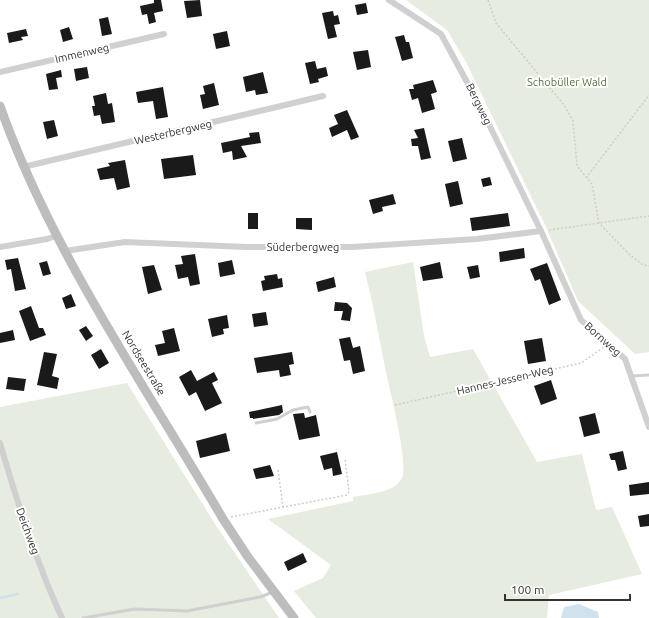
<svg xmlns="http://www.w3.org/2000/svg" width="649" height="618" font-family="Ubuntu,sans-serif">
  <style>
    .green { fill: #e6ecdf }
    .water { fill: #cfe2ee }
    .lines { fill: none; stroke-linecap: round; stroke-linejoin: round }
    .stream { stroke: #cfe2ee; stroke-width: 2.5 }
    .building { fill: #1a1a1a }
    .path { stroke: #cdcdcd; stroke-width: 1.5; stroke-dasharray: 2 2; stroke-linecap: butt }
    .service { stroke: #d0d0d0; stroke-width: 3 }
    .minor { stroke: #d0d0d0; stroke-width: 6 }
    .secondary { stroke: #bdbdbd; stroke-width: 9 }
    .labels { text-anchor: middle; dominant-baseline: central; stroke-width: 4; stroke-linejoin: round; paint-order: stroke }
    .street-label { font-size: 11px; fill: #333; stroke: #fff }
    .park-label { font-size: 11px; fill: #56703f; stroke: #fff }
  </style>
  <rect width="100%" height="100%" fill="#fff"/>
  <g class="green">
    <path d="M406,0H649V352L635,354L578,301L546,227L466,62L447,30Z"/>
    <path d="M413,262L424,336L430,357L473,349L537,462L582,454L596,510L612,507L642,574L549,595L547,618H316L294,591L323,578L331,565L268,519L353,501V497C367,494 395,493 402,478C409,464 389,387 385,368C379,336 373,304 365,272Z"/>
    <path d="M127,383L215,524L279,618H0V407Z"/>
  </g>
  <path class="water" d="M579,604L598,612L599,618H561L564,607Z"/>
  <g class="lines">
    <path class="stream" d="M0,598L18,594"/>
  </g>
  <g class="building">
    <path d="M154,0H161L163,11L154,13L156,22L149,24L147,14L142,15L140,6L154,3Z"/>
    <path d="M200,0L202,16L187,18L184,1Z"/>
    <path d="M366,3L368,13L357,15L355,5Z"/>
    <path d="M333,11L334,16L338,15L340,24L334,25L337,37L328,39L322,13Z"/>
    <path d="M108,17L112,34L102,36L99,19Z"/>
    <path d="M69,27L73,39L63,42L60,30Z"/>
    <path d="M26,29L28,36L21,37L23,40L9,43L7,33Z"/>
    <path d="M227,31L230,46L216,49L213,34Z"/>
    <path d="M404,35L406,42H409L413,58L402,61L395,37Z"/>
    <path d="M368,50L371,67L357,70L353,52Z"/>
    <path d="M315,61L317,69L326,67L328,76L318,79L319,82L310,84L305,63Z"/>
    <path d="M87,67L89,78L76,81L74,69Z"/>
    <path d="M61,70L62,77L56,78L58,89L49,90L46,74Z"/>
    <path d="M263,72L268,93L256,95L255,90L246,92L243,77Z"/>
    <path d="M433,80L437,92L431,94L435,109L422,113L418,98L412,100L409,89H414L413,85Z"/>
    <path d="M214,83L219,105L203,109L200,95L205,94L203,86Z"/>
    <path d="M163,87L168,117L156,119L153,101L138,103L136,92Z"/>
    <path d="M106,93L108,104L112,103L115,122L102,124L100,115L94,116L92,106H95L93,96Z"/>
    <path d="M347,110L359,137L351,140L347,130L332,137L329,128L338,124L334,115Z"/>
    <path d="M54,120L58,136L47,139L43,122Z"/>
    <path d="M424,128L431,158L421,160L418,146H412L411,139L418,138L414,130Z"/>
    <path d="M259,132L261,143L241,146L247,157L233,160L232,151L223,153L221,143L250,137L249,133Z"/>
    <path d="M462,138L467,159L453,162L448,141Z"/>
    <path d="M193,155L196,175L164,179L161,159Z"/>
    <path d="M125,160L130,187L117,190L114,178L100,180L97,169L110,166L108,163Z"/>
    <path d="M490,177L492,185L483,187L481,179Z"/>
    <path d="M458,181L463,204L450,207L445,184Z"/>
    <path d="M393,194L396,204L382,207L383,211L373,214L369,200Z"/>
    <rect x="248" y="213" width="10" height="16"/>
    <path d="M508,213L510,226L472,231L470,218Z"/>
    <path d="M296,218H312V230L296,229Z"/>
    <path d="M524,248L525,258L500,262L499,252Z"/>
    <path d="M195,254L200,284L190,286L188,277L178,279L175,265L183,264L181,256Z"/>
    <path d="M18,258L26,289L15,291L11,269L7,270L5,260Z"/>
    <path d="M232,260L235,274L220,277L218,263Z"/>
    <path d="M47,261L51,274L43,276L39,263Z"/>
    <path d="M440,262L443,278L423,281L420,267Z"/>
    <path d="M547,263L561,300L549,305L540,279L535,281L530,269Z"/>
    <path d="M154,265L162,290L148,294L142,267Z"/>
    <path d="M478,265L480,277L470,279L467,267Z"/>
    <path d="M277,274L278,279L282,278L283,287L263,291L261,281L265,280L264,276Z"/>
    <path d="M334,277L336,287L318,292L316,282Z"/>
    <path d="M71,294L76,306L66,309L62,298Z"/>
    <path d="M335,302L347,303L352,308L350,321L341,320L343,311H334Z"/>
    <path d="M31,306L39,328H43L46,335L30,341L19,311Z"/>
    <path d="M266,312L268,325L254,327L252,314Z"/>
    <path d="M227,315L229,328L223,329L224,334L212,337L208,319Z"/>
    <path d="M86,326L93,336L86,341L79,330Z"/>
    <path d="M174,328L180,351L158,356L155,345L165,343L162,331Z"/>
    <path d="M13,330L15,340L0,343V333Z"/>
    <path d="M350,337L353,348L360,346L365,371L353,374L350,360L344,361L339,339Z"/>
    <path d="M542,338L546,361L528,364L524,341Z"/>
    <path d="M101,349L109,363L99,369L91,355Z"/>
    <path d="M44,352L57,354L52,376L59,378L57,389L37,385Z"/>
    <path d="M292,352L294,364L289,365L291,375L280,377L279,370L257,373L254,358Z"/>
    <path d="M191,370L197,381L214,372L218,380L212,383L222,403L205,411L196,392L189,396L179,377Z"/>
    <path d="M8,377L26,379L24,391L6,389Z"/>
    <path d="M551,380L557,399L541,405L534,386Z"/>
    <path d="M282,405L283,412L279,415L253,419V418H250L249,412Z"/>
    <path d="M304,413L305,418L316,415L320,436L299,440L293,414Z"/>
    <path d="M595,413L600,433L584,437L579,417Z"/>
    <path d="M226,433L230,451L200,458L196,441Z"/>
    <path d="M623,451L627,469L618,471L615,460H611L609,454Z"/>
    <path d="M337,452L342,474L333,476L332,468L324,470L320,456Z"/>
    <path d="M270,465L274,476L256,479L253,469Z"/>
    <path d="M649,482V494L630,496L629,485Z"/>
    <path d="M649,514V526L640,527L638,516Z"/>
    <path d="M303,553L307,562L288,571L284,562Z"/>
  </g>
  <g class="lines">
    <g class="path">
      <path d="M488,0L496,23L564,105L573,121L577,166L592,184L599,223L629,254L643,265L649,266"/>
      <path d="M586,178L649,95"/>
      <path d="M549,230L649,216"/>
      <path d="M395,405L581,363L603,348"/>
      <path d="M278,470L283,507"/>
      <path d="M231,517L347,495L349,491L345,459"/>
    </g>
    <g class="service">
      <path d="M631,376L649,375"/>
      <path d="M256,423L277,419L293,410L308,407L310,412"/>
      <path d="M83,618L135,609L187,611L260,597L273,592"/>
    </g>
    <g class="minor">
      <path d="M389,0L441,34L480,106L541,231L581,320L625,359L649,427"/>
      <path d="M0,72L164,34"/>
      <path d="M23,167L323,96"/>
      <path d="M0,247L47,239L56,236"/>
      <path d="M65,251L125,242L247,247H352L477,239L541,231"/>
      <path d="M0,443C17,502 36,562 62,618"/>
    </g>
    <path class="secondary" d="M0,106C52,253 145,385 223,519L248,557L294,618"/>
  </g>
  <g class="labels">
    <g class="street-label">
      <text transform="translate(82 53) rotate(-13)">Immenweg</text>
      <text transform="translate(479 104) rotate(64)">Bergweg</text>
      <text transform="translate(173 132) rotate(-13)">Westerbergweg</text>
      <text x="303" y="247">Süderbergweg</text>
      <text transform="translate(603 339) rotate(42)">Bornweg</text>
      <text transform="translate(144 363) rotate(59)">Nordseestraße</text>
      <text transform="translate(505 380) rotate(-13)">Hannes-Jessen-Weg</text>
      <text transform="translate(28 531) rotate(70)">Deichweg</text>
    </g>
    <g class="park-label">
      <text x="567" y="82">Schobüller Wald</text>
    </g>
  </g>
  <path d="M505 594v6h125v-6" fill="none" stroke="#333333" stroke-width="2"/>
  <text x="511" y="594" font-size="12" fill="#333333" stroke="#ffffff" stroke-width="3" paint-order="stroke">100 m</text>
</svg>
